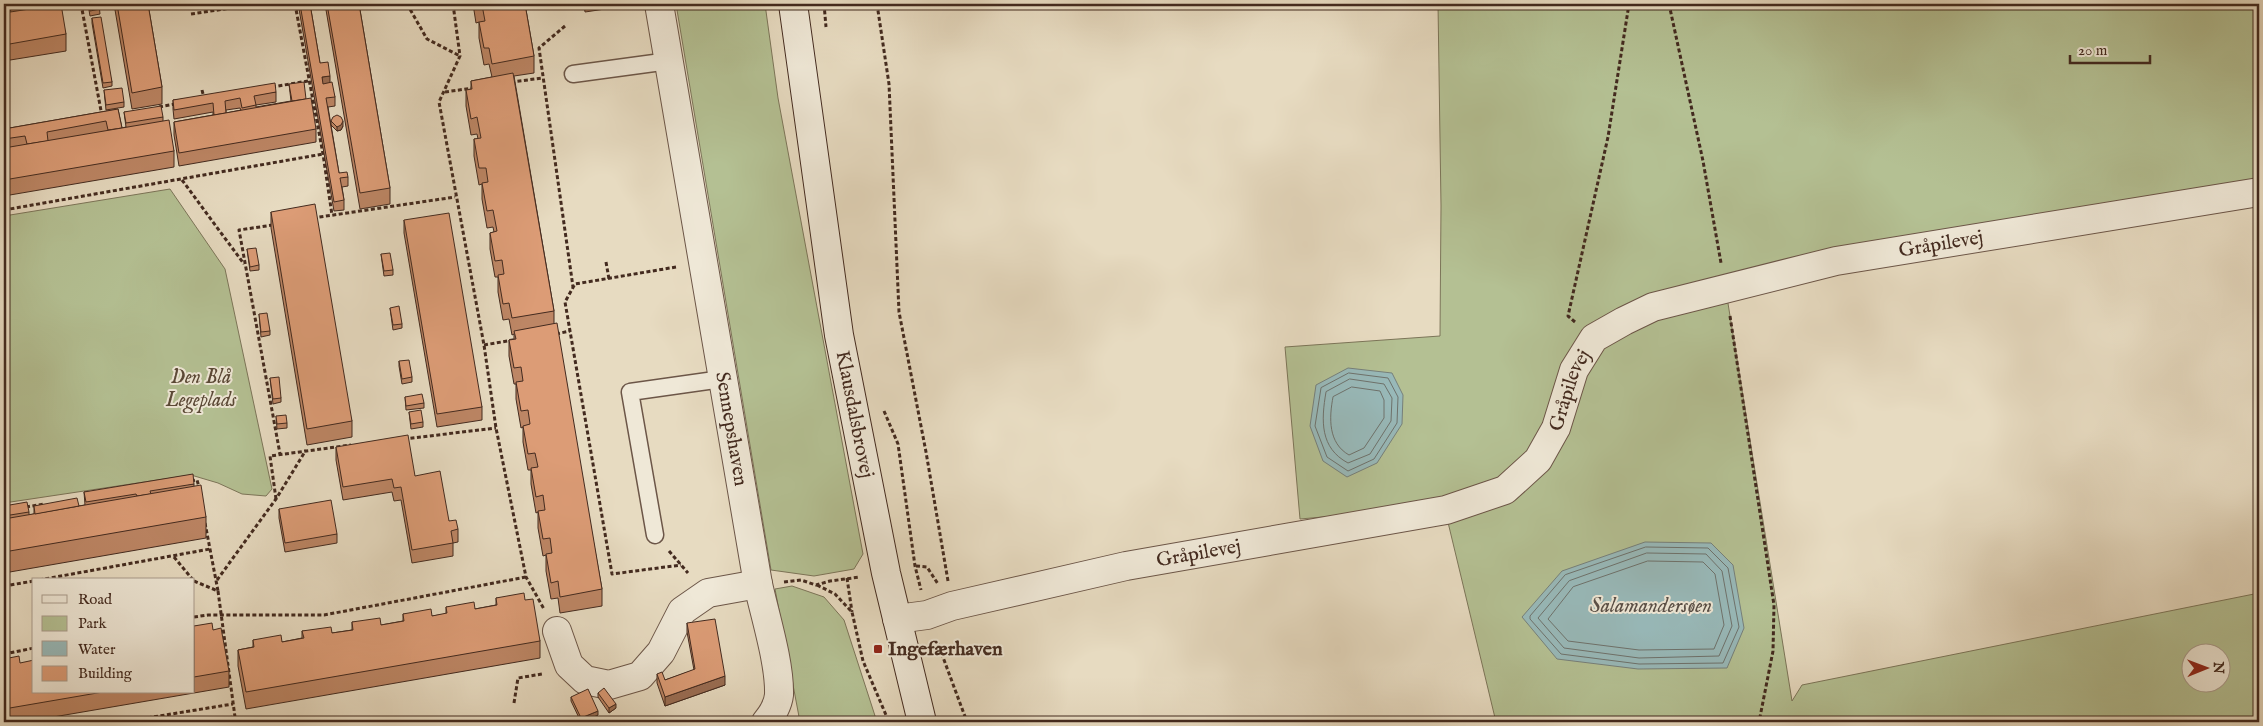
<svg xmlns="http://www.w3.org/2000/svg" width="2263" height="726" font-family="'IM FELL English',serif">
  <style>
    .green { fill: #b4c093; stroke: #7c7559; fill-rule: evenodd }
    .water { fill: #98b9b9; stroke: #76807b }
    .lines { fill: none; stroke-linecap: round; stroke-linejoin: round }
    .shore { stroke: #6e726c; stroke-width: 1 }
    .lane-casing { stroke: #6c5648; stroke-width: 19 }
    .street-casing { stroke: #6c5648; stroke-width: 30 }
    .secondary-casing { stroke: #432a1f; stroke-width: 30 }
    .path { stroke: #432a1f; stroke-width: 3; stroke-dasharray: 4 2.5; stroke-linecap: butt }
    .lane { stroke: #efe8d7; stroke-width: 16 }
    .street { stroke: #efe8d7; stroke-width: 28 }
    .secondary { stroke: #efe8d7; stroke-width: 28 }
    .wall { fill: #bd8665; stroke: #432a1f; fill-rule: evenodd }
    .shaded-wall { fill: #9a6d53; stroke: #432a1f }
    .building { fill: #dc9c76; stroke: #432a1f }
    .poi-dot { fill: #8f2418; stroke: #efe8d7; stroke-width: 2 }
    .labels { text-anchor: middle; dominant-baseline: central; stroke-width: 4; stroke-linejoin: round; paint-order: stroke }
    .street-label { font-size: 20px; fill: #432a1f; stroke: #efe8d7 }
    .park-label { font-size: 20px; font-style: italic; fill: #5a4836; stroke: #efe8d7 }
    .poi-label { font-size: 20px; font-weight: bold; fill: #432a1f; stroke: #efe8d7; text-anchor: start }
    .water-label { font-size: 21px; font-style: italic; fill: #584e46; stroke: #efe8d7 }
  </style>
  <rect width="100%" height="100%" fill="#e7dbc1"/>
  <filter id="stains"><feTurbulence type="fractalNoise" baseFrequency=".004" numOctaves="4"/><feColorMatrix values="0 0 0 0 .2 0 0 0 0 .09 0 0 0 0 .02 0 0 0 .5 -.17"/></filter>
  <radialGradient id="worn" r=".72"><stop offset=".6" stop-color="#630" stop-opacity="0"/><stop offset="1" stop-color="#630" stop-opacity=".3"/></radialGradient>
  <g class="green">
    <path d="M676,4H765L778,98L863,554L854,569L814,576L771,570Z"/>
    <path d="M1438,4H2259V181L1617,311L1531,451L1499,481L1435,507L1300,519L1285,347L1440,336L1441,206Z"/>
    <path d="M170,189L225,269L272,489L266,496L242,494L218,483L191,475L4,503V216Z"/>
    <path d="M1726,291L1792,701L1802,685L2259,593V722H1496L1446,514L1513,497L1602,344L1631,328ZM2190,654H2220V684H2190Z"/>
    <path d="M792,586L824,597L844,620L877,722H800L775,589Z"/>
  </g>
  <g class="water">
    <path d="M1348,368L1392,373L1403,395L1402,424L1377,463L1347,477L1323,461L1310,426L1316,385Z"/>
    <path d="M1645,542L1711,543L1733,565L1744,628L1727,668L1638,669L1557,659L1522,617L1562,571Z"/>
  </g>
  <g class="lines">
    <g class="shore">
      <path d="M1349,373L1388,378L1398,397L1397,423L1374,459L1348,471L1327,457L1315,426L1321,388Z"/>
      <path d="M1350,379L1384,384L1392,398L1391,421L1370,454L1348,463C1320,448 1321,421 1326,392Z"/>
      <path d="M1352,387L1380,391L1384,400V418L1364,448L1349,455C1328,443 1329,418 1333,397Z"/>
      <path d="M1646,547L1708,548L1728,568L1739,627L1723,663L1639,664L1561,654L1530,619V616L1565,575Z"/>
      <path d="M1647,553L1706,554L1722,571L1732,626L1719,656L1639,658L1564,648L1538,618L1569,581Z"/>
      <path d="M1648,561L1703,562L1715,574L1724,625L1714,649L1639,650L1568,641L1548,619L1573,587Z"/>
    </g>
    <g class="lane-casing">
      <g id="lane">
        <path d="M573,74L669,61"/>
        <path d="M655,535L630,392L722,379"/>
      </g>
    </g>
    <g class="street-casing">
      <g id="street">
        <path id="s1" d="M659,4L758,584C765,616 780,663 779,695C778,704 772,715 766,722"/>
        <path id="s2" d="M897,619L927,615L952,606L1126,566L1446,510L1505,490L1538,460L1556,428L1574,370L1594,338L1624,321L1653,307L1836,261L2259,192"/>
        <path d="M557,631L569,665L585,680L609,685L640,676L661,652L682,611L708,593L758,584"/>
      </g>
    </g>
    <g class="secondary-casing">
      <g id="secondary">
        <path id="s3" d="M793,4L839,335L886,573L922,722"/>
      </g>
    </g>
    <g class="path">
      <path d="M81,4L102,116"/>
      <path d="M295,4L323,154L332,215"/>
      <path d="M407,4L427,39L460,56"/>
      <path d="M453,4L460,56L439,102L484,345L496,428L526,577L544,609"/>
      <path d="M824,4L826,27"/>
      <path d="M877,4L889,84L899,312L926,452L948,581"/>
      <path d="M1669,4L1703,161L1721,263"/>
      <path d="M191,14L258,4"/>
      <path d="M565,26L539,48L573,287"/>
      <path d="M511,82L543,78"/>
      <path d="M272,87L308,81"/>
      <path d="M202,90L204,98"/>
      <path d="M445,92L473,88"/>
      <path d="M159,107L175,104"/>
      <path d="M182,180L244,264"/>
      <path d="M4,210L323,154"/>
      <path d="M313,218L455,197"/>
      <path d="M273,225L239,230L280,454"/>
      <path d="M606,262L609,279"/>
      <path d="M676,267L575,284L565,302L612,574L681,565"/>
      <path d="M1730,316L1774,605L1773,651L1759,722"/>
      <path d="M1575,322L1568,316L1608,137L1629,4"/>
      <path d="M556,334L570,331"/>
      <path d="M484,345L513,340"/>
      <path d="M884,411L898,444L915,566L921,590"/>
      <path d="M404,439L496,428"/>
      <path d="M191,481L197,480L199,487"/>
      <path d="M276,499L270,456L351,445"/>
      <path d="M26,507L44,504"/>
      <path d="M205,523L218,591"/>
      <path d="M669,551L688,573"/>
      <path d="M174,557L193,580"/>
      <path d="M916,566L927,567L938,584"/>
      <path d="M847,578L852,612"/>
      <path d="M39,580L210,549"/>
      <path d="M217,580L276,499L306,450"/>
      <path d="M194,581L218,591L235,717L206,720V722"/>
      <path d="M784,582L801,580L816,585L830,581L860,577"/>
      <path d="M817,585L835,594L852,612L863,661L889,722"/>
      <path d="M4,586L34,581"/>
      <path d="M194,617L208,615H324L526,577"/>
      <path d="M937,641L967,722"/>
      <path d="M4,654L34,648"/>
      <path d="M514,703L518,678L542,674"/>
      <path d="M161,716L162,722"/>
      <path d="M122,722L233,704"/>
    </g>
    <use href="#lane" class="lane"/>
    <use href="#street" class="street"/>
    <use href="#secondary" class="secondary"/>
  </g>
  <g class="wall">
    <path d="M9,4H55L66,34V51L4,61V13L11,12Z"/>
    <path d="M88,4H99L100,14L90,16Z"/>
    <path d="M114,4H148L162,87V104L132,109Z"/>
    <path d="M299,4H310L320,63L330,83L335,97V106L328,107L339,173L348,177V186L342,187L344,200V210L334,211L299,9Z"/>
    <path d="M325,4H359L390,188V204L360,209Z"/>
    <path d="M473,4H525L534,56V73L514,76L554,311V324L602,589V606L560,613L558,598L551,599L546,571V555L543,556L538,528V512L536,513L531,484V470H528L523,442V427L521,428L516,399V384H514L509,356V340L514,339V334L512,335L509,319L503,320L498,292V277H495L490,249V233L494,232L493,227L487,228L482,199V184L479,185L474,156V139H478L477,134L471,135L466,106V90L471,89V81L492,77L489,64L484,65L479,38V22L476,23Z"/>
    <path d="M584,4H605V9L585,12Z"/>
    <path d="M92,18L112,82V86L103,88L92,23Z"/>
    <path d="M289,84L306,99L316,129V142L179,166L174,135V122L213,115V112L174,119L173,109V100L276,92V102L256,105V107L291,101ZM240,108L241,110L226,113V110Z"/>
    <path d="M104,90L124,102V107L106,110Z"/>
    <path d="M118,109L122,128L126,127L124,112L163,117V121L174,151V167L4,196V129Z"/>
    <path d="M331,121L343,126L341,130L337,131L331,125Z"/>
    <path d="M271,212L352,421V437L307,445L271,228Z"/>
    <path d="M404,220L482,407V420L437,427L404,233Z"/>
    <path d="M247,249L259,265V270L250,271Z"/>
    <path d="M381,254L393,270V275L384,276Z"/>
    <path d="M390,308L402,324V328L393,330Z"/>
    <path d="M259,314L270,331V335L261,337Z"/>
    <path d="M399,361L412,377V382L402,384L399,366Z"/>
    <path d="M270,378L281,398V402L273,404Z"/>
    <path d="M405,397L424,403V408L406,410Z"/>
    <path d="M409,412L423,422V427L411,429Z"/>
    <path d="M276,416L287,423V428L277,429Z"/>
    <path d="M336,447L415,476L449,521L458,529V542L453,543V556L412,563L401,500L394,501L392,492L343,500L336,460Z"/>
    <path d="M194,484V486L206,517V538L4,573V506L29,512V515L34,514V506H79L85,505L84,492Z"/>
    <path d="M279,509L337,534V543L285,552L279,518Z"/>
    <path d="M496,598L525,600L540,641V658L246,709L238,666V650L253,647V640L282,642L302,638V631L332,633L352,630V622L381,625L403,621V614L432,616L446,614V607L475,609L496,605Z"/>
    <path d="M687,623L725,685L665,706L657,683V674L665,680L694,670L687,632Z"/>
    <path d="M194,626L213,630L229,671V687L24,722H4V659L34,692H194Z"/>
    <path d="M598,693L616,708L609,713L598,697Z"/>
    <path d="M571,697L598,715L583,722H581L571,701Z"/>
  </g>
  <g class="shaded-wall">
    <path d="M330,76V85L322,87V77Z"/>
    <path d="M343,121V126L341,130L337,131V127Z"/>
    <path d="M725,676V685L665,706V697Z"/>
    <path d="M616,704V708L609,713V708Z"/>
    <path d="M598,711V715L583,722H581V718Z"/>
  </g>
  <g class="building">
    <path d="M10,4H32L11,7Z"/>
    <path d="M40,4H55V5L41,7Z"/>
    <path d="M61,4L66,34L4,45V13Z"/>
    <path d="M89,4H99L100,9L90,11Z"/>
    <path d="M117,4H148L162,87L132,93Z"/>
    <path d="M300,4H310L320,63L328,62L330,76L322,77L323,84L332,82L335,97L326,98L339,173L347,172L348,177L340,178L344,200L334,202Z"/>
    <path d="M327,4H359L390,188L360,193Z"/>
    <path d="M475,4H525L534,56L492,64L489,48H484L479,22L485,21L482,5L476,6Z"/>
    <path d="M585,4H605L585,7Z"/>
    <path d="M29,6L38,7V8L29,9Z"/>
    <path d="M101,17L112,82L103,83L92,18Z"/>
    <path d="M513,73L554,311L512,318L509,303L503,304L498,275L504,274L502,260L495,261L490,233L497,231L493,210L487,211L482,183L488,182L486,168H479L474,139L481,138L477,117L471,119L466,90L472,89L471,81Z"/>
    <path d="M304,82L306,99L292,101L289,84Z"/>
    <path d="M275,83L276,92L254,96L256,105L242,108L240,98L225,101L226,113L214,115L213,103L174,110L173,100Z"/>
    <path d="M122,88L124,102L106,105L104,90Z"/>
    <path d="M311,98L316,129L179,153L174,122Z"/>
    <path d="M161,106L163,117L126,123L124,112Z"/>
    <path d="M118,109L122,128L108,130L106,121L47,132L48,141L27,144L25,136L4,139V129Z"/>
    <path d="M337,115L341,117L343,121L341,125L337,127L331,121L333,117Z"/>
    <path d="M169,120L174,151L4,180V148Z"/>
    <path d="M315,204L352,421L307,429L271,212Z"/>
    <path d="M449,213L482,407L437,414L404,220Z"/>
    <path d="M256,248L259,265L250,267L247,249Z"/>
    <path d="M390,253L393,270L384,271L381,254Z"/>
    <path d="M399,306L402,324L393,325L390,308Z"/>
    <path d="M267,313L270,331L261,332L259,314Z"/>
    <path d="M557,323L602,589L560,597L558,581L551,583L546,554L552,553L550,538L543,539L538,511L545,510L543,495L536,497L531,468L538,467L535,453L528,454L523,426L530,424L528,410L521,411L516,382L523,381L521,367L514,368L509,340L516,339L514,331Z"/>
    <path d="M409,360L412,377L402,379L399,361Z"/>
    <path d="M279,377L281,398L273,399L270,378Z"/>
    <path d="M422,394L424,403L406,406L405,397Z"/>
    <path d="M421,410L423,422L411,424L409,412Z"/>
    <path d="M286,415L287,423L277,424L276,416Z"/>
    <path d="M408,435L415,476L440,471L449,521L456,520L458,529L451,531L453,543L412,550L401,487L394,488L392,479L343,487L336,447Z"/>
    <path d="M193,474L194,484L150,491L151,494L137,496L136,494L86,502L84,492Z"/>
    <path d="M201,485L206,517L4,552V519Z"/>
    <path d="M77,498L79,506L35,514L34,506Z"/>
    <path d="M331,500L337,534L285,543L279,509Z"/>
    <path d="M27,502L29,512L4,516V506Z"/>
    <path d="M524,593L525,600L533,599L540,641L246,692L238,650L254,647L253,640L281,635L282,642L304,638L302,631L331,627L332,633L353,630L352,622L380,618L381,625L404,621L403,614L431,609L432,616L447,613L446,607L474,602L475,609L497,605L496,598Z"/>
    <path d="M715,619L725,676L665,697L657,674L662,672L665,680L695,669L687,623Z"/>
    <path d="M212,623L213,630L221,628L229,671L194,677V626Z"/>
    <path d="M19,656L20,663L34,660V692H103L4,709V659Z"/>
    <path d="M604,688L616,704L609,708L598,693Z"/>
    <path d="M588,689L598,711L581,718L571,697Z"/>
  </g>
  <rect class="poi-dot" x="873" y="644" width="10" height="10" rx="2.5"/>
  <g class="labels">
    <g class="street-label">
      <text stroke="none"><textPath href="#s2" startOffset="1164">Gråpilevej</textPath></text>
      <text stroke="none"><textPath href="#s2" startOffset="744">Gråpilevej</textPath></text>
      <text stroke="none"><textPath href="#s3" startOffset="415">Klausdalsbrovej</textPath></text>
      <text stroke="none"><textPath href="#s1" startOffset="431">Sennepshaven</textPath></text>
      <text stroke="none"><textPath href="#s2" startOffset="309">Gråpilevej</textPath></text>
    </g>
    <g class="park-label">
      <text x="201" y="377">Den Blå<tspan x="201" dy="23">Legeplads</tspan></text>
    </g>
    <g class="poi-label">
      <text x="888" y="649">Ingefærhaven</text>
    </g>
    <g class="water-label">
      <text x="1651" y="606">Salamandersøen</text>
    </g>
  </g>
  <rect width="2263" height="726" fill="none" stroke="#e7dbc1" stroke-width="20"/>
  <rect x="5" y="5" width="2253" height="716" fill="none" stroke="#432a1f" stroke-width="2.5"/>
  <rect x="10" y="10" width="2243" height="706" fill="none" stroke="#432a1f"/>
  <rect x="32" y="578" width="162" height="115" fill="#efe8d7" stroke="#aa9c8d"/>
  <rect x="42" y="595" width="25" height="8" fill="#efe8d7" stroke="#aa9c8d"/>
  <text x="78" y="604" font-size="15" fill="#432a1f">Road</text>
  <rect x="42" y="616" width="25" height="15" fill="#b4c093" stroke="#aa9c8d"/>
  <text x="78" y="628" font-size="15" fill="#432a1f">Park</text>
  <rect x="42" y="641" width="25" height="15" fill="#98b9b9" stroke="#aa9c8d"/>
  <text x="78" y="654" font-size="15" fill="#432a1f">Water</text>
  <rect x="42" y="666" width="25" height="15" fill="#dc9c76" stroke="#aa9c8d"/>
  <text x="78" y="678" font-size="15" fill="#432a1f">Building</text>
  <g transform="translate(2206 668) rotate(89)"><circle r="24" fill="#efe8d7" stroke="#aa9c8d"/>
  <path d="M0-4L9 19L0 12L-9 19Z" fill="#8f2418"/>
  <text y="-8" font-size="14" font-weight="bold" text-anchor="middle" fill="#432a1f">N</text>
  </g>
  <path d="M2070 55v8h80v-8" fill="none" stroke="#432a1f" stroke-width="2.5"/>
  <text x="2078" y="55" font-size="15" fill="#432a1f" stroke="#efe8d7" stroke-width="4" paint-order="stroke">20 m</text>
  <rect width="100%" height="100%" filter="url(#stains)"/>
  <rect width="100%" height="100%" fill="url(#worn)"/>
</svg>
